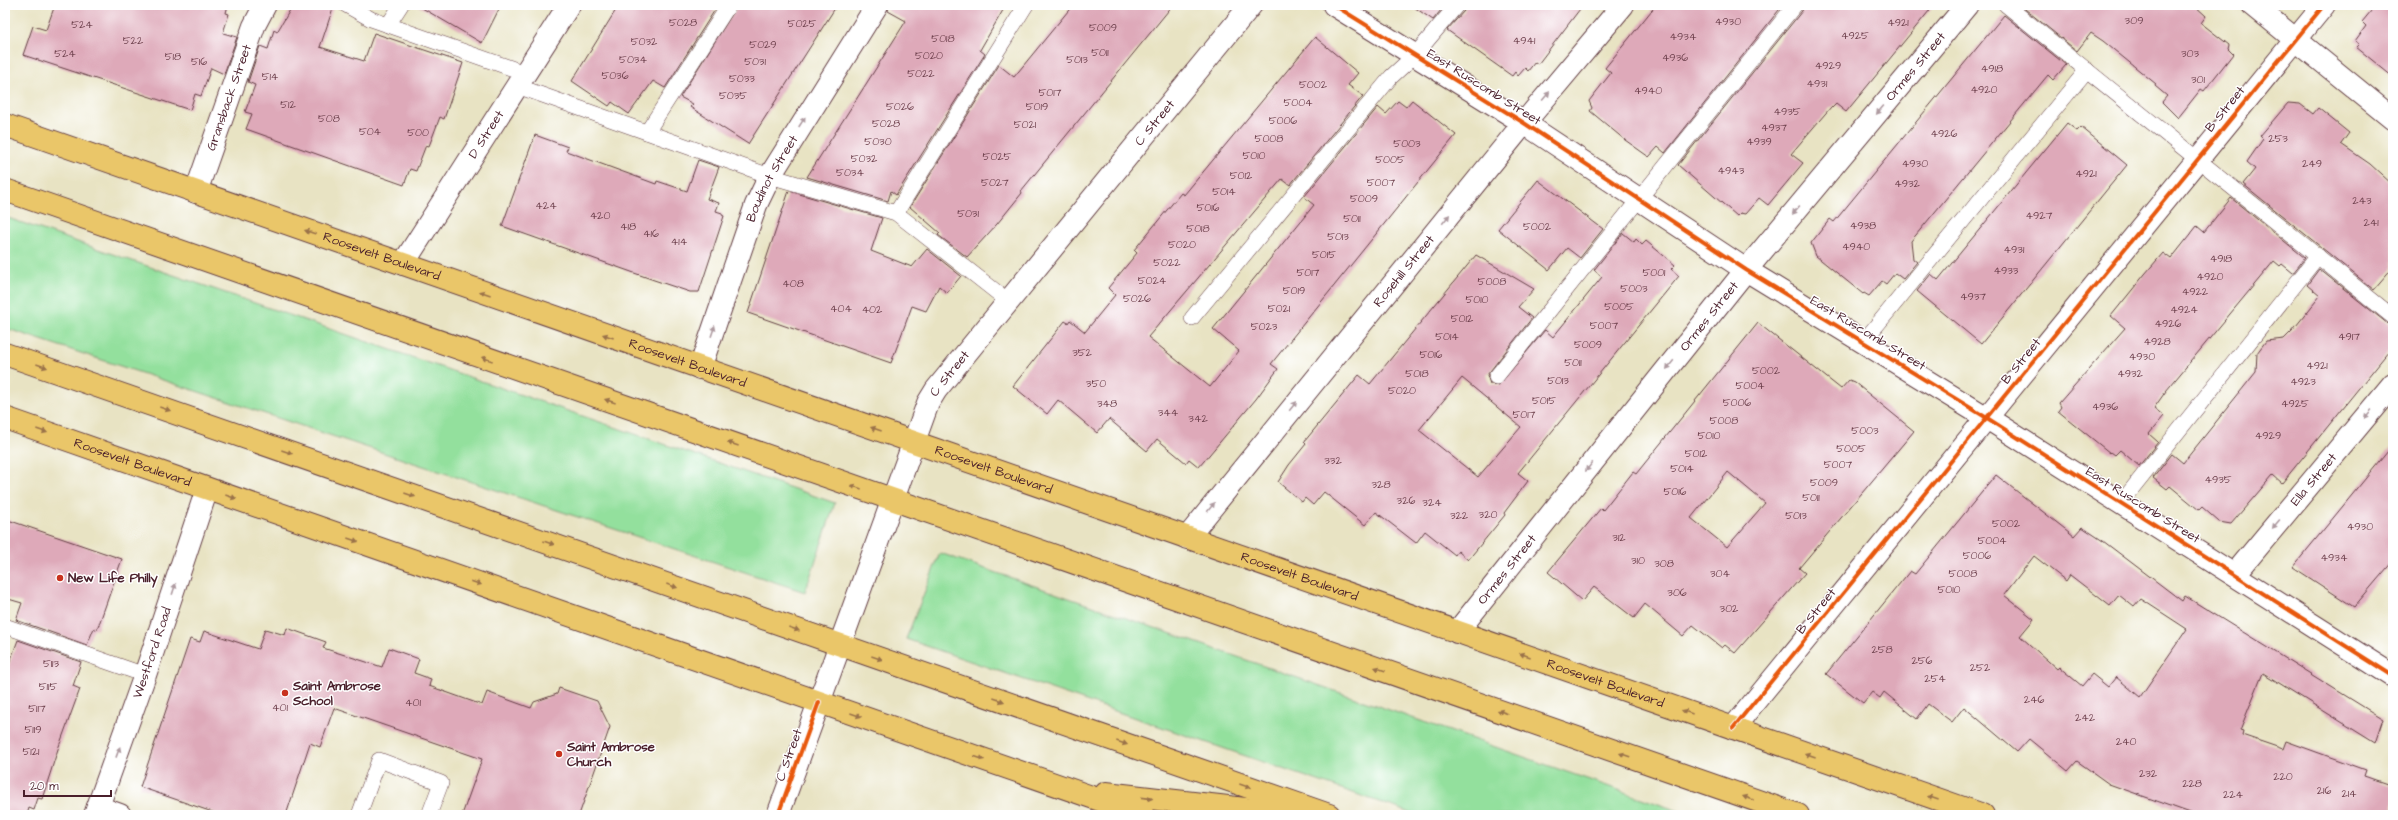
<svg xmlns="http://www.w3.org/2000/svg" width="2398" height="820" font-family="'Architects Daughter',sans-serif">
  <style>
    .green { fill: #93e09d; stroke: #6e8064 }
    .building { fill: #dea9b9; fill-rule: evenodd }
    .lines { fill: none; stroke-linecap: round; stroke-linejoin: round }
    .lane-casing { stroke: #623c42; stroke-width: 16 }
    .street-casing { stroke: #623c42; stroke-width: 24 }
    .highway-casing { stroke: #623c42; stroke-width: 24 }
    .lane { stroke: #fff; stroke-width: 15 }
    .street { stroke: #fff; stroke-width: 22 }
    .highway { stroke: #eac669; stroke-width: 22 }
    .cycleway-casing { stroke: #fff; stroke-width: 6 }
    .cycleway { stroke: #e8590c; stroke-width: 4 }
    .oneway { fill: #ae9aa0 }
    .oneway2 { fill: #9a724a }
    .poi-dot { fill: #c8321e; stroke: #fff; stroke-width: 1.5 }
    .labels { text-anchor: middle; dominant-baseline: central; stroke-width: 3; stroke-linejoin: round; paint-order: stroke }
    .number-label { font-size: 11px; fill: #6f424e }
    .street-label { font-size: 13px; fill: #4a1f2b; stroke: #fff }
    .poi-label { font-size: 13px; font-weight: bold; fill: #4a1f2b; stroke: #fff; text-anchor: start }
  </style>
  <rect width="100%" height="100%" fill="#fff"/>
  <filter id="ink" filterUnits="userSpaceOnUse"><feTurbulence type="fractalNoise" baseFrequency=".025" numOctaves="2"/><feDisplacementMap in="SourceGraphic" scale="8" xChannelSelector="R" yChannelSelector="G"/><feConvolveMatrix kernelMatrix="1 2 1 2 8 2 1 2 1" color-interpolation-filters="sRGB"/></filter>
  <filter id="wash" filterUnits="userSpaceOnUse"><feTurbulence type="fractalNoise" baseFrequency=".012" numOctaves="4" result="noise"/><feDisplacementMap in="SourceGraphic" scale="16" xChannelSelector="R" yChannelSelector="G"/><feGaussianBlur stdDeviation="0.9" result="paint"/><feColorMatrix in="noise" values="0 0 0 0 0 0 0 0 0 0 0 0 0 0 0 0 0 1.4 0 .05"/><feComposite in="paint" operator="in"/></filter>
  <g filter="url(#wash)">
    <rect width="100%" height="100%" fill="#e8e3c3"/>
    <g class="green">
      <path d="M5,217L835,503L805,592L5,328Z"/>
      <path d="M940,553L1690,815H1417L906,639Z"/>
    </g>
    <g id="blocks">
      <g class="building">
        <path d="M55,5H228L226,13L229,14L223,33L237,37L224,74L211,68L201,96L195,94L190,110L23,55L33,26L46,30Z"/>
        <path d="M293,5H334L320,47L364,61L374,33L463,63L444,119L440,117L429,146L426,145L416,171L410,169L404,185L246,129L252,114L245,112L255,85L248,82L260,46L268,49L274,30L277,32Z"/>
        <path d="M417,5H501L482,43Z"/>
        <path d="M619,5H718L665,88L653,81L629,114L612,102L609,106L572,81Z"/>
        <path d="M738,5H837L748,144L690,107L693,104L680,97Z"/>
        <path d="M889,5H1006L980,50L985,54L896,195L891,191L888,201L807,177L906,21L888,11Z"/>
        <path d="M1073,5H1173L1021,191L1022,193L997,224L967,257L938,235L940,233L910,207L999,65L1014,77Z"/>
        <path d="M1411,5H1445L1433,20Z"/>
        <path d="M1466,5H1583L1538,64L1535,62L1528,71L1525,68L1518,76L1515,72L1512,76L1447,30L1464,11Z"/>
        <path d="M1656,5H1783L1665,153L1658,147L1649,157L1625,140L1590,111L1592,108L1589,101L1611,73L1605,68Z"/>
        <path d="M1804,5H1934L1846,112L1836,104L1832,108L1831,107L1807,135L1791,154L1803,163L1768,205L1759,198L1745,214L1740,213L1737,216L1678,165L1802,11Z"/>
        <path d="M2020,5H2194L2206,16L2201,23L2229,45L2228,49L2233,54L2204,91L2201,89L2178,118L2162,102L2167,96L2155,86L2156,84L2103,41L2091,33L2077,51Z"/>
        <path d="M2376,5H2393V77L2356,47L2359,44L2355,41L2366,26L2362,22Z"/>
        <path d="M2004,15L2066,65L2053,80L2048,75L1911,241L1913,259L1917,262L1903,279L1895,273L1886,284L1882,281L1869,296L1864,293L1863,294L1816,256L1811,243L1830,219L1834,222Z"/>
        <path d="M1315,37L1358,73L1348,85L1363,96L1290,185L1282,179L1148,337L1210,387L1239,351L1213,329L1314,205L1304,197L1378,107L1386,114L1398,101L1406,107L1412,100L1456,135L1271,364L1278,369L1256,399L1199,467L1189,459L1186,463L1157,439L1147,451L1109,419L1097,433L1058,400L1047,414L1013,386L1065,321L1068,323L1070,320L1085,332L1115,295L1108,288L1137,253L1134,250L1181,193L1184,195Z"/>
        <path d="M2288,103L2300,104L2313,114L2318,108L2349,133L2341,144L2370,164L2393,185V268L2374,290L2243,184L2255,169L2247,162L2263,139L2260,136Z"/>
        <path d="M2067,123L2077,131L2081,127L2127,165L1981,344L1917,291L1931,274L1938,280Z"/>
        <path d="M535,135L568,147L566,151L656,184L657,181L687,191L698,160L719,167L707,199L719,203L716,211L722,213V215L724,216L699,292H690L654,280L502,226Z"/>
        <path d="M1538,180L1603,229L1580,258L1567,248L1549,270L1498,229Z"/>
        <path d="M789,191L882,218L871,251L912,267L927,249L961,276L947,293L939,286L926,311L912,306L891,363L748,313Z"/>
        <path d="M2231,198L2305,258L2293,273L2282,264L2280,266L2274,261L2166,391L2154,408L2164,416L2149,434L2158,442L2139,466L2120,450L2115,455L2111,452L2110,453L2058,411L2061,407L2059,403L2125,328L2111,316L2145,274L2163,253L2171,259L2197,226L2204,232Z"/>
        <path d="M1623,233L1634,242L1636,239L1642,245L1646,241L1675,265L1671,269L1679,276L1518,473L1528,481L1504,513L1505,515L1468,560L1458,551L1455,555L1425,531L1416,543L1376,512L1365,525L1324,492L1313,505L1305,498L1302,502L1278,482L1289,465L1306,444L1304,442L1359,375L1370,384L1476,255L1534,289L1518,307L1532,318L1487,375L1490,384L1499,385L1545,330L1553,337L1602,277L1594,270ZM1462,378L1521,427L1478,477L1419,430Z"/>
        <path d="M2319,269L2393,328V346L2282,483L2273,475L2231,524L2219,522L2202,507L2199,510L2170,486L2167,489L2153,478L2172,454L2183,463L2256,372L2257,353L2266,341L2284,339L2292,331L2320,296L2307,285Z"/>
        <path d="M1758,323L1841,389L1849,380L1854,382L1914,431L1799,568L1805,573L1735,653L1725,645L1722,648L1693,625L1683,636L1645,604L1634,618L1594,587L1582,601L1548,572L1601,508L1603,510L1633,472L1636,474ZM1728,472L1765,503L1727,547L1691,518Z"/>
        <path d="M2393,445V561L2354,607L2293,567Z"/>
        <path d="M1996,475L2074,536L2082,527L2103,541L2182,601L2185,596L2383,719L2375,743L2263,673L2240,730L2243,731L2242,735L2283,749L2286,741L2366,770L2364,776L2393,786V815H2196L2109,784L2077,761L2068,771L2029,739L2017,752L1964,707L1952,722L1928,704L1917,719L1884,692L1880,698L1872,692L1863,703L1826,674L1910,571L1915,574ZM2034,556L2066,581L2070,575L2110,606L2119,595L2134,607L2141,599L2187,629L2140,697L2116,677L2108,687L2092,674L2082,686L2059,667L2057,669L2020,636L2034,619L2004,595Z"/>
        <path d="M5,519L122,559L97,630L94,628L87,645L16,620L22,603L5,598Z"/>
        <path d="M287,628L326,642L323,648L382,667L389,648L419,659L414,673L431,679L429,686L482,705L487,692L531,708L534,702L557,694L559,688L597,701L610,727L579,815H462L482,759L334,708L320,747L310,743L286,815H221L140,787L190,639L200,642L204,631L258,649L265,629L285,635Z"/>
        <path d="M18,640L81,662L73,686L80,689L58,749L42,799L38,798L34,810L29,808L27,815H5V675Z"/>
      </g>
    </g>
  </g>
  <g filter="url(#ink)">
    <use href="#blocks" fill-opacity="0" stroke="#623c42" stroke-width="1"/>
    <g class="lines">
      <g class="lane-casing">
        <g id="lane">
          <path d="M346,5L371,19L525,73"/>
          <path d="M2006,5L2393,317"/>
          <path d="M388,25L401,5"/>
          <path d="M517,86L770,176L896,213L1008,301"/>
          <path d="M647,132L729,5"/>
          <path d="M896,213L1026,5"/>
          <path d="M1192,318L1391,77L1415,55L1457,5"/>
          <path d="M1863,342L2087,70"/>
          <path d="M1496,377L1795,5"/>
          <path d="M2121,503L2318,256"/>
          <path d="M5,626L145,675"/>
          <path d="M359,815L379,760L441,783L429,815"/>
        </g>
      </g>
      <g class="street-casing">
        <g id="street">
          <path d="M1334,5L1524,123L1746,270L1987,418L2393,676"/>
          <path d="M2253,5L2393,119"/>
          <path id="s1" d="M196,192L254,26L265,5"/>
          <path id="s2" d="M403,264L569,5"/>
          <path id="s3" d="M700,368L756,205L770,176L877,5"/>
          <path id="s4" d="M1187,538L1524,123L1623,5"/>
          <path id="s5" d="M2235,574L2393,384"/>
          <path id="s6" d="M1457,632L1746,270L1967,5"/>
          <path d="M1733,728L2324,5"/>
          <path d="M98,807L120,815"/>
          <path id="s7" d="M95,815L145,675L207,489"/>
          <path id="s8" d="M778,815L928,403L936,390L1251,5"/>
        </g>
      </g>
      <g class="highway-casing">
        <g id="highway">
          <path id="s9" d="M5,125L1983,815"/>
          <path d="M5,190L1798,815"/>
          <path d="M5,354L1329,815"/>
          <path id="s10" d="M5,418L1143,815"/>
          <path d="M1106,793L1299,815"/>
        </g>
      </g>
      <use href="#lane" class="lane"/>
      <use href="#street" class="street"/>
      <use href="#highway" class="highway"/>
      <g class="cycleway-casing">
        <g id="cycleway">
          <path d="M1334,5L1524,123L1746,270L1987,418L2393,676"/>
          <path d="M1733,728L2324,5"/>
          <path d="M778,815L819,702"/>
        </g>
      </g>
      <use href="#cycleway" class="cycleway"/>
    </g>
    <defs><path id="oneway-solid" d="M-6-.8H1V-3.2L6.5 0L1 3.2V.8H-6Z"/></defs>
    <g class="oneway">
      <use href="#oneway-solid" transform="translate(1546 96) rotate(-50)"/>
      <use href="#oneway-solid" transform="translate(1880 110) rotate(130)"/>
      <use href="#oneway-solid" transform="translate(802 122) rotate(-57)"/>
      <use href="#oneway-solid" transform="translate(1796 210) rotate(130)"/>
      <use href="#oneway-solid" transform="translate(1446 219) rotate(-51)"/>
      <use href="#oneway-solid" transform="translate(713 331) rotate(-71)"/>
      <use href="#oneway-solid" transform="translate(1670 365) rotate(129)"/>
      <use href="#oneway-solid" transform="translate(1293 406) rotate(-51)"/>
      <use href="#oneway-solid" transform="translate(2368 414) rotate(130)"/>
      <use href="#oneway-solid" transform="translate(1589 467) rotate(129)"/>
      <use href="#oneway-solid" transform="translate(1211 507) rotate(-51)"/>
      <use href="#oneway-solid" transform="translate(2276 524) rotate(130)"/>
      <use href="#oneway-solid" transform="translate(174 589) rotate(-72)"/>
      <use href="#oneway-solid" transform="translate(118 752) rotate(-70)"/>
    </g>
    <g class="oneway2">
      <use href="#oneway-solid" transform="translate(310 232) rotate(-161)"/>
      <use href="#oneway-solid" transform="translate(485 293) rotate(-161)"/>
      <use href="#oneway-solid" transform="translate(608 336) rotate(-161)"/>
      <use href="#oneway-solid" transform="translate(487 359) rotate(-161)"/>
      <use href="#oneway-solid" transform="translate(42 366) rotate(19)"/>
      <use href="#oneway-solid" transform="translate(610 401) rotate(-161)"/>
      <use href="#oneway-solid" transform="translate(165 409) rotate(19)"/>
      <use href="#oneway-solid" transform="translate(876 429) rotate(-161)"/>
      <use href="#oneway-solid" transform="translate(42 431) rotate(19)"/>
      <use href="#oneway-solid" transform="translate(733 444) rotate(-161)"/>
      <use href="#oneway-solid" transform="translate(287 452) rotate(19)"/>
      <use href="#oneway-solid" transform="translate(856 487) rotate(-161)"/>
      <use href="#oneway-solid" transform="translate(410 495) rotate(19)"/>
      <use href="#oneway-solid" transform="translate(231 497) rotate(19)"/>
      <use href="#oneway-solid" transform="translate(353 540) rotate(19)"/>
      <use href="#oneway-solid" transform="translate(549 543) rotate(19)"/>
      <use href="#oneway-solid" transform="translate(476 583) rotate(19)"/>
      <use href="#oneway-solid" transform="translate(672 586) rotate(19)"/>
      <use href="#oneway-solid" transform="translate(794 629) rotate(20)"/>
      <use href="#oneway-solid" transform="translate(1525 655) rotate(-161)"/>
      <use href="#oneway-solid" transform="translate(877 658) rotate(19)"/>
      <use href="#oneway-solid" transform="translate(1380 669) rotate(-161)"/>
      <use href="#oneway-solid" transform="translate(999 700) rotate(19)"/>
      <use href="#oneway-solid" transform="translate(1503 712) rotate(-161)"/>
      <use href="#oneway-solid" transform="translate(1687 712) rotate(-161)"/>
      <use href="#oneway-solid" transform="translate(856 715) rotate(19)"/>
      <use href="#oneway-solid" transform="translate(1122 743) rotate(19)"/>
      <use href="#oneway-solid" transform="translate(1625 755) rotate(-161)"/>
      <use href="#oneway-solid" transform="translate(1810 755) rotate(-161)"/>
      <use href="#oneway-solid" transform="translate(979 758) rotate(19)"/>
      <use href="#oneway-solid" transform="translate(1245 786) rotate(19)"/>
      <use href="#oneway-solid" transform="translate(1147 798) rotate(6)"/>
      <use href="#oneway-solid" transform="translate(1748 798) rotate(-161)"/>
      <use href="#oneway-solid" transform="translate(1933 798) rotate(-161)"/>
    </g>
  </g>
  <g class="poi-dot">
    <circle cx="60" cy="578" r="4"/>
    <circle cx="285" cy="693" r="4"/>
    <circle cx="559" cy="754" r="4"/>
  </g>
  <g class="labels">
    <g class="number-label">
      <text x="2134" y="20">309</text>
      <text x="1728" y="21">4930</text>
      <text x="683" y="22">5028</text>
      <text x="1898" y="22">4921</text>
      <text x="802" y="23">5025</text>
      <text x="82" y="24">524</text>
      <text x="1103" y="27">5009</text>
      <text x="1855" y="35">4925</text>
      <text x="1683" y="36">4934</text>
      <text x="943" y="38">5018</text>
      <text x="133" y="40">522</text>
      <text x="1524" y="40">4941</text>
      <text x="644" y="41">5032</text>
      <text x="763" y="44">5029</text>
      <text x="1100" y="52">5011</text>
      <text x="65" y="53">524</text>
      <text x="2190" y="53">303</text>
      <text x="929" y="55">5020</text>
      <text x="173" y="56">518</text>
      <text x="1675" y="57">4936</text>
      <text x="633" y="59">5034</text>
      <text x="1077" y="59">5013</text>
      <text x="199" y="61">516</text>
      <text x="755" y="61">5031</text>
      <text x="1828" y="65">4929</text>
      <text x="1992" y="68">4918</text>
      <text x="921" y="73">5022</text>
      <text x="615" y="75">5036</text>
      <text x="270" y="76">514</text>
      <text x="742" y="78">5033</text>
      <text x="2198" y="79">301</text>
      <text x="1817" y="83">4931</text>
      <text x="1313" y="84">5002</text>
      <text x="1984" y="89">4920</text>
      <text x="1648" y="90">4940</text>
      <text x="1050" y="92">5017</text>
      <text x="733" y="95">5035</text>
      <text x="1298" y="102">5004</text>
      <text x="288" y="104">512</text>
      <text x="900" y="106">5026</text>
      <text x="1037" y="106">5019</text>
      <text x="1787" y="111">4935</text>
      <text x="329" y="118">508</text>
      <text x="1283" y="120">5006</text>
      <text x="886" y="123">5028</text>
      <text x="1025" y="124">5021</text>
      <text x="1774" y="127">4937</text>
      <text x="370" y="131">504</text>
      <text x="418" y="132">500</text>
      <text x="1944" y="133">4926</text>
      <text x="1269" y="138">5008</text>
      <text x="2278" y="138">253</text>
      <text x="878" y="141">5030</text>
      <text x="1759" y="141">4939</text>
      <text x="1407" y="143">5003</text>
      <text x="1254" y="155">5010</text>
      <text x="997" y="156">5025</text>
      <text x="864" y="158">5032</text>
      <text x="1390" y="159">5005</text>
      <text x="1915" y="163">4930</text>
      <text x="2312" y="163">249</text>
      <text x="1731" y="170">4943</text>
      <text x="850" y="172">5034</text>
      <text x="2086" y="173">4921</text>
      <text x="1241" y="175">5012</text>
      <text x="995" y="182">5027</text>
      <text x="1381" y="182">5007</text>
      <text x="1907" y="183">4932</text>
      <text x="1224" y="191">5014</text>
      <text x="1364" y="198">5009</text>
      <text x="2362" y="200">243</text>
      <text x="546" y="205">424</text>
      <text x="1208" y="207">5016</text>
      <text x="968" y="213">5031</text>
      <text x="600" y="215">420</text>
      <text x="2039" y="215">4927</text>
      <text x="1352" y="218">5011</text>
      <text x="2371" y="222">241</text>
      <text x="1863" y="225">4938</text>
      <text x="628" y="226">418</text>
      <text x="1537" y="226">5002</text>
      <text x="1198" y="228">5018</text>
      <text x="651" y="233">416</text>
      <text x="1338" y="236">5013</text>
      <text x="679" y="241">414</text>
      <text x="1182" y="244">5020</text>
      <text x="1856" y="246">4940</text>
      <text x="2014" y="249">4931</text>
      <text x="1324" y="254">5015</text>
      <text x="2221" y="258">4918</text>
      <text x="1167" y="262">5022</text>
      <text x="2006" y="270">4933</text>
      <text x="1308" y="272">5017</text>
      <text x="1654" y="272">5001</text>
      <text x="2210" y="276">4920</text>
      <text x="1152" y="280">5024</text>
      <text x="1492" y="281">5008</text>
      <text x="793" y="283">408</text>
      <text x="1634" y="288">5003</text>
      <text x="1294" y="290">5019</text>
      <text x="2195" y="291">4922</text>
      <text x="1973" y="296">4937</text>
      <text x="1137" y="298">5026</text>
      <text x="1477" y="299">5010</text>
      <text x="1619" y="306">5005</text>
      <text x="841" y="308">404</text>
      <text x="1279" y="308">5021</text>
      <text x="872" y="309">402</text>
      <text x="2184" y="309">4924</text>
      <text x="1462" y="318">5012</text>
      <text x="2168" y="323">4926</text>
      <text x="1604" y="325">5007</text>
      <text x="1264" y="326">5023</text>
      <text x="1447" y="336">5014</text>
      <text x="2349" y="336">4917</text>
      <text x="2157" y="341">4928</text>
      <text x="1588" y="344">5009</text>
      <text x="1082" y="352">352</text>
      <text x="1431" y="354">5016</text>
      <text x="2142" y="356">4930</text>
      <text x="1573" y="362">5011</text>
      <text x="2317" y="365">4921</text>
      <text x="1766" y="370">5002</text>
      <text x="1417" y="373">5018</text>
      <text x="2130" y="373">4932</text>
      <text x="1558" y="380">5013</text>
      <text x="2303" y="381">4923</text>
      <text x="1096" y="383">350</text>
      <text x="1750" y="385">5004</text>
      <text x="1402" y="390">5020</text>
      <text x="1544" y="400">5015</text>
      <text x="1737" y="402">5006</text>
      <text x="1107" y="403">348</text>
      <text x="2295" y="403">4925</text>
      <text x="2105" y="406">4936</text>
      <text x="1168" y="412">344</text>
      <text x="1524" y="414">5017</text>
      <text x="1198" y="418">342</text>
      <text x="1724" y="420">5008</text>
      <text x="1865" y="430">5003</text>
      <text x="1709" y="435">5010</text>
      <text x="2268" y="435">4929</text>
      <text x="1851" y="448">5005</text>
      <text x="1696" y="453">5012</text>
      <text x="1333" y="460">332</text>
      <text x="1838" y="464">5007</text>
      <text x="1682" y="468">5014</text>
      <text x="2218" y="479">4935</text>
      <text x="1824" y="482">5009</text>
      <text x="1381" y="484">328</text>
      <text x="1675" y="491">5016</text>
      <text x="1811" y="497">5011</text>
      <text x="1406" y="500">326</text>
      <text x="1432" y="502">324</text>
      <text x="1488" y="514">320</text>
      <text x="1459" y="515">322</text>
      <text x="1796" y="515">5013</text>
      <text x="2006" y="523">5002</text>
      <text x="2360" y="526">4930</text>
      <text x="1619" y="537">312</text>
      <text x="1992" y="540">5004</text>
      <text x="1977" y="555">5006</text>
      <text x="2334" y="557">4934</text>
      <text x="1638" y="560">310</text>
      <text x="1664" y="563">308</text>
      <text x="1720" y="573">304</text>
      <text x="1963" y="573">5008</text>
      <text x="1949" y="589">5010</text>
      <text x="1677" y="592">306</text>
      <text x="1729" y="608">302</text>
      <text x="1882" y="649">258</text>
      <text x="1922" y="660">256</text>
      <text x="51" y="663">5113</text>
      <text x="1980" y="667">252</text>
      <text x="1935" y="678">254</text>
      <text x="48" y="686">5115</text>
      <text x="2034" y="699">246</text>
      <text x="413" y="702">401</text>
      <text x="280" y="707">401</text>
      <text x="37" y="708">5117</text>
      <text x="2085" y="717">242</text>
      <text x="33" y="729">5119</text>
      <text x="2126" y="741">240</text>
      <text x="31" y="751">5121</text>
      <text x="2148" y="773">232</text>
      <text x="2283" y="776">220</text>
      <text x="2192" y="783">228</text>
      <text x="2324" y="790">216</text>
      <text x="2349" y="793">214</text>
      <text x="2233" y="794">224</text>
    </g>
    <g class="street-label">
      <text stroke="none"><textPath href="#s6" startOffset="728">Ormes Street</textPath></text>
      <text transform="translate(1484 87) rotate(32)">East Ruscomb Street</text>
      <text stroke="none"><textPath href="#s1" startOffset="100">Gransback Street</textPath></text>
      <text transform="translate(2225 109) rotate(-51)">B Street</text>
      <text stroke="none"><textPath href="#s8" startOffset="799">C Street</textPath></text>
      <text stroke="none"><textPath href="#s2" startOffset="154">D Street</textPath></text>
      <text stroke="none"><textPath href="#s3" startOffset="203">Boudinot Street</textPath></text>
      <text stroke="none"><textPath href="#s9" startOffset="399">Roosevelt Boulevard</textPath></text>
      <text stroke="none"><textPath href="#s4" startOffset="344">Rosehill Street</textPath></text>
      <text stroke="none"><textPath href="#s6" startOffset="404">Ormes Street</textPath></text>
      <text transform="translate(1868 333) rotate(31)">East Ruscomb Street</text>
      <text transform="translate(2021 361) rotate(-51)">B Street</text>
      <text stroke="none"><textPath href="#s9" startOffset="723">Roosevelt Boulevard</textPath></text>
      <text stroke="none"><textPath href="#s8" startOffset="475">C Street</textPath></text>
      <text stroke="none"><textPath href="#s10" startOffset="135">Roosevelt Boulevard</textPath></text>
      <text stroke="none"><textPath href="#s9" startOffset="1047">Roosevelt Boulevard</textPath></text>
      <text stroke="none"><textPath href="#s5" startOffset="123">Ella Street</textPath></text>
      <text transform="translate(2143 505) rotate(32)">East Ruscomb Street</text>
      <text stroke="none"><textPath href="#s6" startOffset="80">Ormes Street</textPath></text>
      <text stroke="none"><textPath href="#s9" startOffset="1371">Roosevelt Boulevard</textPath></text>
      <text transform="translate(1816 611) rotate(-51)">B Street</text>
      <text stroke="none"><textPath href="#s7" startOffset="172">Westford Road</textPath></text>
      <text stroke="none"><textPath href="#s9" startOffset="1695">Roosevelt Boulevard</textPath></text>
      <text transform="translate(789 755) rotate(-70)">C Street</text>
    </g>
    <g class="poi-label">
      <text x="68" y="578">New Life Philly</text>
      <text x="293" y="686">Saint Ambrose<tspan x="293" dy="15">School</tspan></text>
      <text x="567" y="747">Saint Ambrose<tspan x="567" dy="15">Church</tspan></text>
    </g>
  </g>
  <rect width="2398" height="820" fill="none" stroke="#fff" stroke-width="20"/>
  <path d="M24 790v6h87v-6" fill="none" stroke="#4a1f2b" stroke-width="2"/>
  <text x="30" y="790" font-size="12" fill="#4a1f2b" stroke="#ffffff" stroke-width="3" paint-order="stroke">20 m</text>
</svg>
